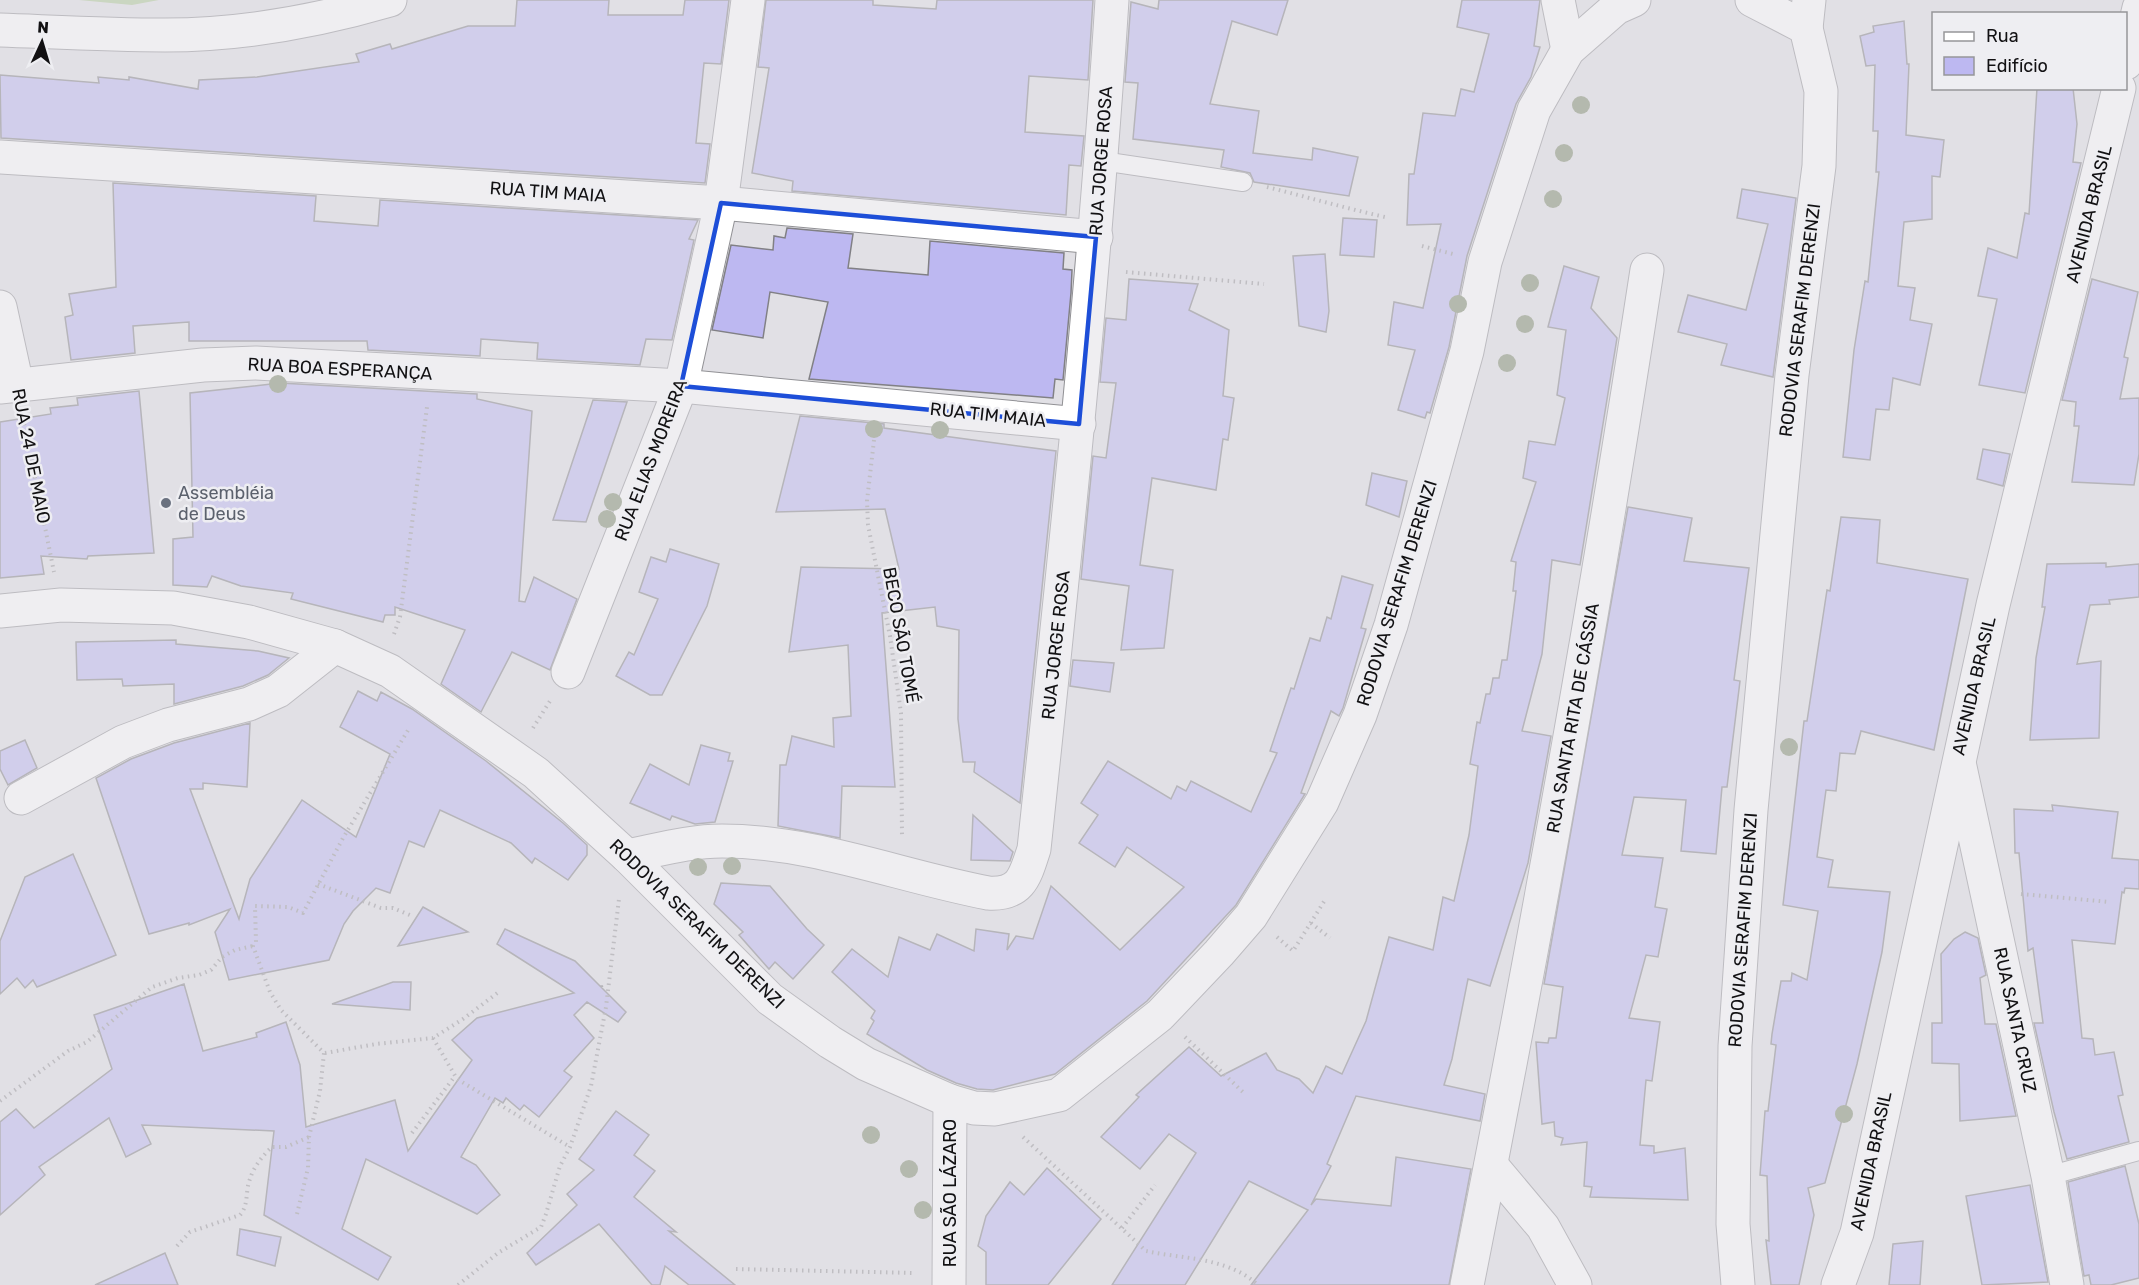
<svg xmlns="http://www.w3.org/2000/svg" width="2139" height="1285" font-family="Rubik,sans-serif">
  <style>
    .green { fill: #aec994 }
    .building { fill: #bdb8f1; stroke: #818085; stroke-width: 1.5 }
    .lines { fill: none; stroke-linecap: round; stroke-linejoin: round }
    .lane-casing { stroke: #919195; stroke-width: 20 }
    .street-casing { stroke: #919195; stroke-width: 35 }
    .secondary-casing { stroke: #919195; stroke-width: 35 }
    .path { stroke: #959497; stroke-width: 4; stroke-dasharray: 1.5 4.5; stroke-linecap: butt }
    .lane { stroke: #fff; stroke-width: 18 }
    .street { stroke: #fff; stroke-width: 33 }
    .secondary { stroke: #fff; stroke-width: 33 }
    .tree { fill: #7d8a6b }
    .marked { fill: none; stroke: #1d4ed8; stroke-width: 4.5; stroke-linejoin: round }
    .worship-dot { fill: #6b7280; stroke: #eeeef2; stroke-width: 2 }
    .labels { text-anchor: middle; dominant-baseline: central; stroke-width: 5; stroke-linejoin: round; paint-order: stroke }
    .street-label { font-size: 18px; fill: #121113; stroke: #eeeef2 }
    .worship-label { font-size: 18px; fill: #5b616d; stroke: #eeeef2; text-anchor: start }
  </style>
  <rect width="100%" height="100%" fill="#e1e0e5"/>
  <path class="green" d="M79,0H159L132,5Z"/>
  <g class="building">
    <path d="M517,0H609L608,15H683L685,0H729L721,64L704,63L696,143L710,144L705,183L1,138L0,75L99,83L98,77L129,80V77L198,89L199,80L257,77L359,62L356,54L390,44L392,49L468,26H515Z"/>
    <path d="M766,0H873V5L936,9L937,0H1093L1088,80L1029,76L1025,132L1084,136L1081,166L1069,165L1066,215L792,191L793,181L752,173L769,68L758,67Z"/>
    <path d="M1159,0H1288L1277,35L1232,21L1210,104L1259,111L1253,153L1312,160L1313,148L1358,157L1349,196L1254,182L1250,173L1221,167L1224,150L1133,139L1138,83L1125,82L1131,2L1158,9Z"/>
    <path d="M1462,0H1540L1534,46L1540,47L1531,77L1516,104L1467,256L1449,347L1430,413L1427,412L1425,418L1398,410L1415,350L1388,345L1394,302L1423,308L1441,224L1407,225L1409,174H1414L1423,113L1455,116L1461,89L1474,92L1489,34L1457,27Z"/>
    <path d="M1904,21L1907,64H1909L1906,135L1944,140L1940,177L1932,176V219L1904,222L1898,286L1915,288L1910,320L1932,324L1920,385L1893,378L1889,410L1876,409L1870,460L1843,457L1854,350L1865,281L1868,282L1879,172H1876L1878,131H1873L1875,65L1866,66L1860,36L1874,32L1873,26Z"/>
    <path d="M2037,88H2073L2077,124L2073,162L2081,163L2025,393L1979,385L1997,299L1978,296L1988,248L2017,258L2025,213L2029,214Z"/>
    <path d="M113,183L316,196L314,221L378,226L380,200L698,220L689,239L694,240L672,340L646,339L640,365L537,359L538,343L481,339L480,356L368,350L367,341H189V322L133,326L135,353L71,360L65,317L73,315L69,294L116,287Z"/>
    <path d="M1742,189L1796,198L1773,377L1721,365L1727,344L1678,332L1688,295L1746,310L1768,224L1737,218Z"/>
    <path d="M1343,218L1377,220L1374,257L1340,255Z"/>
    <path d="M787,228L853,234L848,268L928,275L930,241L1064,253L1063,269L1072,270L1071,293L1063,380L1055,379L1053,398L809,379L828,302L770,292L763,338L712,330L731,245L773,250L774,236L785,238Z"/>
    <path d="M1325,254L1329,311L1326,332L1299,326L1293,256Z"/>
    <path d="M1564,266L1599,277L1591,308L1617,338L1580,565L1552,560L1542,654L1522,731L1551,736L1528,863L1490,986L1468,979L1452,1059L1444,1085L1485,1094L1480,1121L1356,1096L1327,1164L1331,1166L1311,1205L1316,1199L1391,1206L1396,1157L1471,1169L1449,1285H1251L1308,1210L1249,1181L1185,1285H1112L1196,1153L1169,1134L1140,1169L1101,1137L1139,1097L1136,1095L1189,1047L1221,1076L1266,1053L1277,1070L1299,1079L1313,1093L1326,1066L1342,1074L1366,1021L1389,937L1433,950L1443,897L1454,901L1469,835L1478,766L1470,764L1477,722L1480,723L1486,694H1490L1493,678H1499L1502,660H1507L1516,591H1513L1516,562L1511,561L1536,482L1523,478L1529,441L1555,445L1565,398L1557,395L1566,330L1548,327Z"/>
    <path d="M1129,279L1198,284L1189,310L1229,330L1223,396L1234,398L1228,440L1223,439L1216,490L1152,478L1140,565L1173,570L1164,648L1121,650L1129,586L1081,579L1093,456L1106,458L1116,383L1100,382L1106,318L1126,320Z"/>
    <path d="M2092,279L2138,292L2124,357L2128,358L2120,399L2139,398V454L2134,485L2072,482L2079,426H2074L2076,402L2062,400Z"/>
    <path d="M280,383L477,394V399L532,411L519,601L525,602L534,577L577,599L550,670L512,652L481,712L441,684L465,630L395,607V615H385L383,622L291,599L293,593L241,586L212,576L207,587L173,585V539L193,537L190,393Z"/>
    <path d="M139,391L154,553L88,556L87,559L41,556L44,574L0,578V422L51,414L50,408L78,405L77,398Z"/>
    <path d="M593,400L627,402L586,522L553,520Z"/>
    <path d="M800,416L884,424V428L1056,451L1020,803L974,772L975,762H963L958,719L959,630L937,626L935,607L882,613L895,787L842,786L840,838L778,826L780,765H786L792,736L834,747L833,718L851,716L848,645L789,652L801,567L899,569L885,509L776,512Z"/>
    <path d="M1983,449L2010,454L2003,486L1977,479Z"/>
    <path d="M1372,473L1407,481L1399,517L1366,505Z"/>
    <path d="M1628,507L1692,518L1684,561L1749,568L1734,680L1740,681L1727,787H1722L1716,854L1681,851L1686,800L1634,797L1622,855L1663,858L1655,907L1667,909L1658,957L1646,955L1629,1018L1660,1022L1652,1081L1646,1080L1640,1145L1654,1146V1153L1685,1148L1688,1200L1590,1197L1592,1187L1584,1186L1587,1142L1561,1145L1563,1138L1555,1136L1554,1122L1542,1124L1536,1042L1548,1043L1549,1038H1556L1563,987L1544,984Z"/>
    <path d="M1841,517L1880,520L1877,563L1968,579L1934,750L1861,731L1855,754L1840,753L1836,791L1826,790L1817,857L1833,860L1828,887L1890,892L1882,952L1857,1064L1825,1183L1808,1188L1814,1215L1799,1285H1771L1766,1240L1769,1241L1767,1176L1760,1175L1765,1111H1768L1776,1045L1771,1044L1772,1034L1781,981H1791L1792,973L1807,980L1818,911L1783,905L1804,721H1807L1827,590L1830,591Z"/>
    <path d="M670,549L719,564L707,606L662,695H650L616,676L629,652L634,655L658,599L639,592L651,557L666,562Z"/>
    <path d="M2106,563V567L2139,564V597L2109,600L2110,604L2090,605L2077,664L2101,661L2099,738L2030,740L2036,658L2045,607H2042L2047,564Z"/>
    <path d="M1342,576L1373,585L1361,628L1366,629L1343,708L1339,716L1331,711L1301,793L1305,794L1236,905L1147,1001L1055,1074L993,1090L977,1089L956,1083L927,1070L867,1034L874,1021L871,1018L875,1011L832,972L852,949L888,977L899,937L930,950L937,934L974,951L976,929L1009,934L1007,950L1016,936L1033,939L1051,886L1120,950L1184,887L1127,847L1115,867L1079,843L1098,815L1081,803L1108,761L1171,799L1177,786L1186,791L1191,781L1251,812L1277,753L1270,751L1291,688L1294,689L1310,638L1320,641L1327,617L1331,619Z"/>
    <path d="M176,640V644L258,651L289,658L268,675L243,686L174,704V684L123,686L122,679L77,680L76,642Z"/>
    <path d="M1073,660L1114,663L1110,692L1070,686Z"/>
    <path d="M358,691L377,701L381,692L412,709L486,761L563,823L587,845V855L568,880L535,858L532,863L511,843L440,810L424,847L409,841L390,893L376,888L353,911L344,924L329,960L229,980L215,932L230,909L189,925V923L149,934L96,778L131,759L174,743L250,723L247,787L203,783V789H190L239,919L250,879L302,800L356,837L390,754L340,727Z"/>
    <path d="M25,740L37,768L8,785L0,769V751Z"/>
    <path d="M701,745L730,753L728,761H733L715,822L695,824L672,816L670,820L630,803L650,764L689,785Z"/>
    <path d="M2052,805L2118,812L2112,858L2139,860V889L2125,888L2124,893L2122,892L2115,944L2072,940L2082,1038L2093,1039L2095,1055L2114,1052L2123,1095L2118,1096L2129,1142L2067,1159L2054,1112L2034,1023H2043L2033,948L2028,951L2019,853H2015L2014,809L2053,811Z"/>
    <path d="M973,815L1013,852L1010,861L971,860Z"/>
    <path d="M73,854L116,955L37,987L33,980L25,988L17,978L0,994V941L25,877Z"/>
    <path d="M721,883L770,886L807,929L824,945L793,979L775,962L769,969L739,935L743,932L714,904Z"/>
    <path d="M423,907L468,932L398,946Z"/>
    <path d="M505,929L575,961L600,986H603L601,987L626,1012L618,1022L587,1002L574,1015L594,1038L564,1071L572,1077L539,1117L524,1105L520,1110L506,1098L503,1103L495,1098L461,1157L476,1165L500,1195L477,1214L366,1159L342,1229L391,1257L378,1280L264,1215L274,1131L142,1125L151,1144L126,1157L109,1118L39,1167L45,1175L0,1215V1122L16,1109L34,1128L112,1069L94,1015L184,984L203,1051L257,1037L256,1033L286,1022L300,1065L306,1127L395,1100L408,1151L472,1060L452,1040L477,1018L574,993L497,944Z"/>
    <path d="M1965,932L1978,938L1986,975L1980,978L1985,1024H1996L2016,1116L1960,1121L1959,1064L1932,1063V1023H1942L1941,954L1954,939Z"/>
    <path d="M393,982H411L410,1010L332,1004Z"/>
    <path d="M616,1111L649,1135L634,1155L655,1171L634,1197L676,1232L669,1231L735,1285H689L665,1266L660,1285H652L599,1224L536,1265L527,1253L577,1205L567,1194L594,1170L579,1159Z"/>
    <path d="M2125,1166L2139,1224V1278L2111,1285H2091L2089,1275L2084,1276L2068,1182Z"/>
    <path d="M1047,1168L1101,1219L1048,1285H986V1252L978,1246L986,1216L1010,1182L1024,1195Z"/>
    <path d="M2030,1185L2048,1282L1982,1285L1966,1196Z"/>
    <path d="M240,1229L281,1237L275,1266L237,1255Z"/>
    <path d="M1923,1241L1920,1285H1889L1893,1244Z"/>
    <path d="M165,1253L178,1285H95Z"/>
  </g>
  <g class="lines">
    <g class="lane-casing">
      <g id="lane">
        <path d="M1102,161L1243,182"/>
        <path d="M2048,1176L2139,1151"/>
      </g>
    </g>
    <g class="street-casing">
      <g id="street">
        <path d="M1558,0L1568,50"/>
        <path d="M1806,28L1809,0"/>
        <path d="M0,30C55,32 110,35 165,35C240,35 318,21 390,0"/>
        <path d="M2126,63L2139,8"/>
        <path d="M0,157L721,203L1096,237"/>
        <path d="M0,307L17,385"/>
        <path d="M0,387L203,365L256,363L681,386L1079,424"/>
        <path d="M568,672L681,386L721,203L748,0"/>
        <path d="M1960,767L2048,1176L2067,1285"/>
        <path d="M21,798L123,742L168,725L249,704L278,691L335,646"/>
        <path d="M627,856C658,850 690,841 722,841C813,841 899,876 988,893C1021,895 1025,877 1034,849C1064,566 1094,284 1112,0"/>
        <path d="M1491,1165L1543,1227L1575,1285"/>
        <path d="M949,1285L950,1101"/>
        <path d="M1467,1285C1534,948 1595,609 1647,270"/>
        <path d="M1838,1285L1857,1233L1993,605L2119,88"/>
      </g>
    </g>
    <g class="secondary-casing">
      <g id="secondary">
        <path d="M0,611L61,605L173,608L249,622L335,646L390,671L536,773L627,856L770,999L830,1042L866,1064L950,1101L974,1108L995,1109L1059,1095L1160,1015L1219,953L1251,916L1322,802L1360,715L1391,625L1467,351L1485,262L1534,110L1568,50L1616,8L1634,0"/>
        <path d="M1738,1285L1733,1224L1735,1046L1751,810L1792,375L1819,166L1821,91L1806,28L1752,0"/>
      </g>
    </g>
    <g class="path">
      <path d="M1267,187C1307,197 1345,208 1385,217"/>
      <path d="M1422,246L1453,254"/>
      <path d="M1126,272L1264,284"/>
      <path d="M23,418L54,572"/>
      <path d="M874,440L867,501L868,525L890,636L901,713L902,837"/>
      <path d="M394,634L400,617L427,407"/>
      <path d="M533,728L550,701"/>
      <path d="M318,884L381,908H393L412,916"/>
      <path d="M2021,894L2110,902"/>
      <path d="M1311,923L1330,938"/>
      <path d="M1277,937L1293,951L1325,900"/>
      <path d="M1185,1037L1245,1094"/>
      <path d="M433,1038L457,1079L570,1147"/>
      <path d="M325,1053L376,1044L433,1038L463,1019L500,991"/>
      <path d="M0,1101L68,1051L87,1042L152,987L178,978L199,975L211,970L222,957L235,950L253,946"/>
      <path d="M412,1133L455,1076"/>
      <path d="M1023,1137L1146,1251C1182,1259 1228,1257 1258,1285"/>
      <path d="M297,1214L308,1168L309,1137L320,1091L324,1053L281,1010L270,992L253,946L256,942L255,906L288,907L303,913L343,838L410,727"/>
      <path d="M1122,1228L1155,1185"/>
      <path d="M177,1246L190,1232L240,1215C249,1205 245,1191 250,1179C253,1168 263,1155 272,1147H286L309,1137"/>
      <path d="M736,1269L915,1273"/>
      <path d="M458,1285L498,1253L541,1227L546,1214L560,1166L570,1147L591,1086L606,1007L619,899"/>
    </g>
    <use href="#lane" class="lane"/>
    <use href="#street" class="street"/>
    <use href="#secondary" class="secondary"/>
  </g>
  <g class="tree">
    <circle cx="1581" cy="105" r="9"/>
    <circle cx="1564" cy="153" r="9"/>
    <circle cx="1553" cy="199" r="9"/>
    <circle cx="1530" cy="283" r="9"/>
    <circle cx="1458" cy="304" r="9"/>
    <circle cx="1525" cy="324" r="9"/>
    <circle cx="1507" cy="363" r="9"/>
    <circle cx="278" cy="384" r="9"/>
    <circle cx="874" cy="429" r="9"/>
    <circle cx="940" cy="430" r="9"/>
    <circle cx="613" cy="502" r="9"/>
    <circle cx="607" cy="519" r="9"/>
    <circle cx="1789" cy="747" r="9"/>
    <circle cx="732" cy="866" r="9"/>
    <circle cx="698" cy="867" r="9"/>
    <circle cx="1844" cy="1114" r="9"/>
    <circle cx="871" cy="1135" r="9"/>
    <circle cx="909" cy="1169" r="9"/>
    <circle cx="923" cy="1210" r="9"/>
  </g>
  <path d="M0 0H2139V1285H0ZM721,203L1096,237L1079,424L681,386Z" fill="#e1e0e5" fill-opacity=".55" fill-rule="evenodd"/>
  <path class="marked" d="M721,203L1096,237L1079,424L681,386Z"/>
  <circle class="worship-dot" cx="166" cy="503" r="6"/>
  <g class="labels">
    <g class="street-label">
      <text transform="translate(1101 161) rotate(-86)">RUA JORGE ROSA</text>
      <text transform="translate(548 192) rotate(4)">RUA TIM MAIA</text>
      <text transform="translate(2089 214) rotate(-76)">AVENIDA BRASIL</text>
      <text transform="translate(1800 320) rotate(-83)">RODOVIA SERAFIM DERENZI</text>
      <text transform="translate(340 369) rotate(3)">RUA BOA ESPERANÇA</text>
      <text transform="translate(988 415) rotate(6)">RUA TIM MAIA</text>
      <text transform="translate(31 456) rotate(79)">RUA 24 DE MAIO</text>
      <text transform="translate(651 460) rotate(-69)">RUA ELIAS MOREIRA</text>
      <text transform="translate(1397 593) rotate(-73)">RODOVIA SERAFIM DERENZI</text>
      <text transform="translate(901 635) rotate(80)">BECO SÃO TOMÉ</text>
      <text transform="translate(1056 645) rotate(-84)">RUA JORGE ROSA</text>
      <text transform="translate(1974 686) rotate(-77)">AVENIDA BRASIL</text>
      <text transform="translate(1573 718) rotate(-80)">RUA SANTA RITA DE CÁSSIA</text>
      <text transform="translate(697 924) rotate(44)">RODOVIA SERAFIM DERENZI</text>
      <text transform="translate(1743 930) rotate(-86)">RODOVIA SERAFIM DERENZI</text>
      <text transform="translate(2015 1020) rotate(78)">RUA SANTA CRUZ</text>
      <text transform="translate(1871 1161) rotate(-78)">AVENIDA BRASIL</text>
      <text transform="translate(950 1193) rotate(-90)">RUA SÃO LÁZARO</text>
    </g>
    <g class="worship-label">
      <text x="178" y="493">Assembléia<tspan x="178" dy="21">de Deus</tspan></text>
    </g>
  </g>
  <rect x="1932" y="12" width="195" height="78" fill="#eeeef2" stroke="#969699" stroke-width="1.5"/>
  <rect x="1944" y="32" width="30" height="9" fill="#ffffff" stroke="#969699" stroke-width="1.5"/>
  <text x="1986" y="42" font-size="18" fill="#121113">Rua</text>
  <rect x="1944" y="57" width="30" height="18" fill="#bdb8f1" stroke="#969699" stroke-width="1.5"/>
  <text x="1986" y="72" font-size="18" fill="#121113">Edifício</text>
  <g transform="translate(42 42) rotate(4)" stroke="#eeeef2" stroke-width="4.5" paint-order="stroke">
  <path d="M0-4.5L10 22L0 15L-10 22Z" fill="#121113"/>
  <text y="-9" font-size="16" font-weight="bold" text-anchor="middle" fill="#121113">N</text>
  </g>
</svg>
